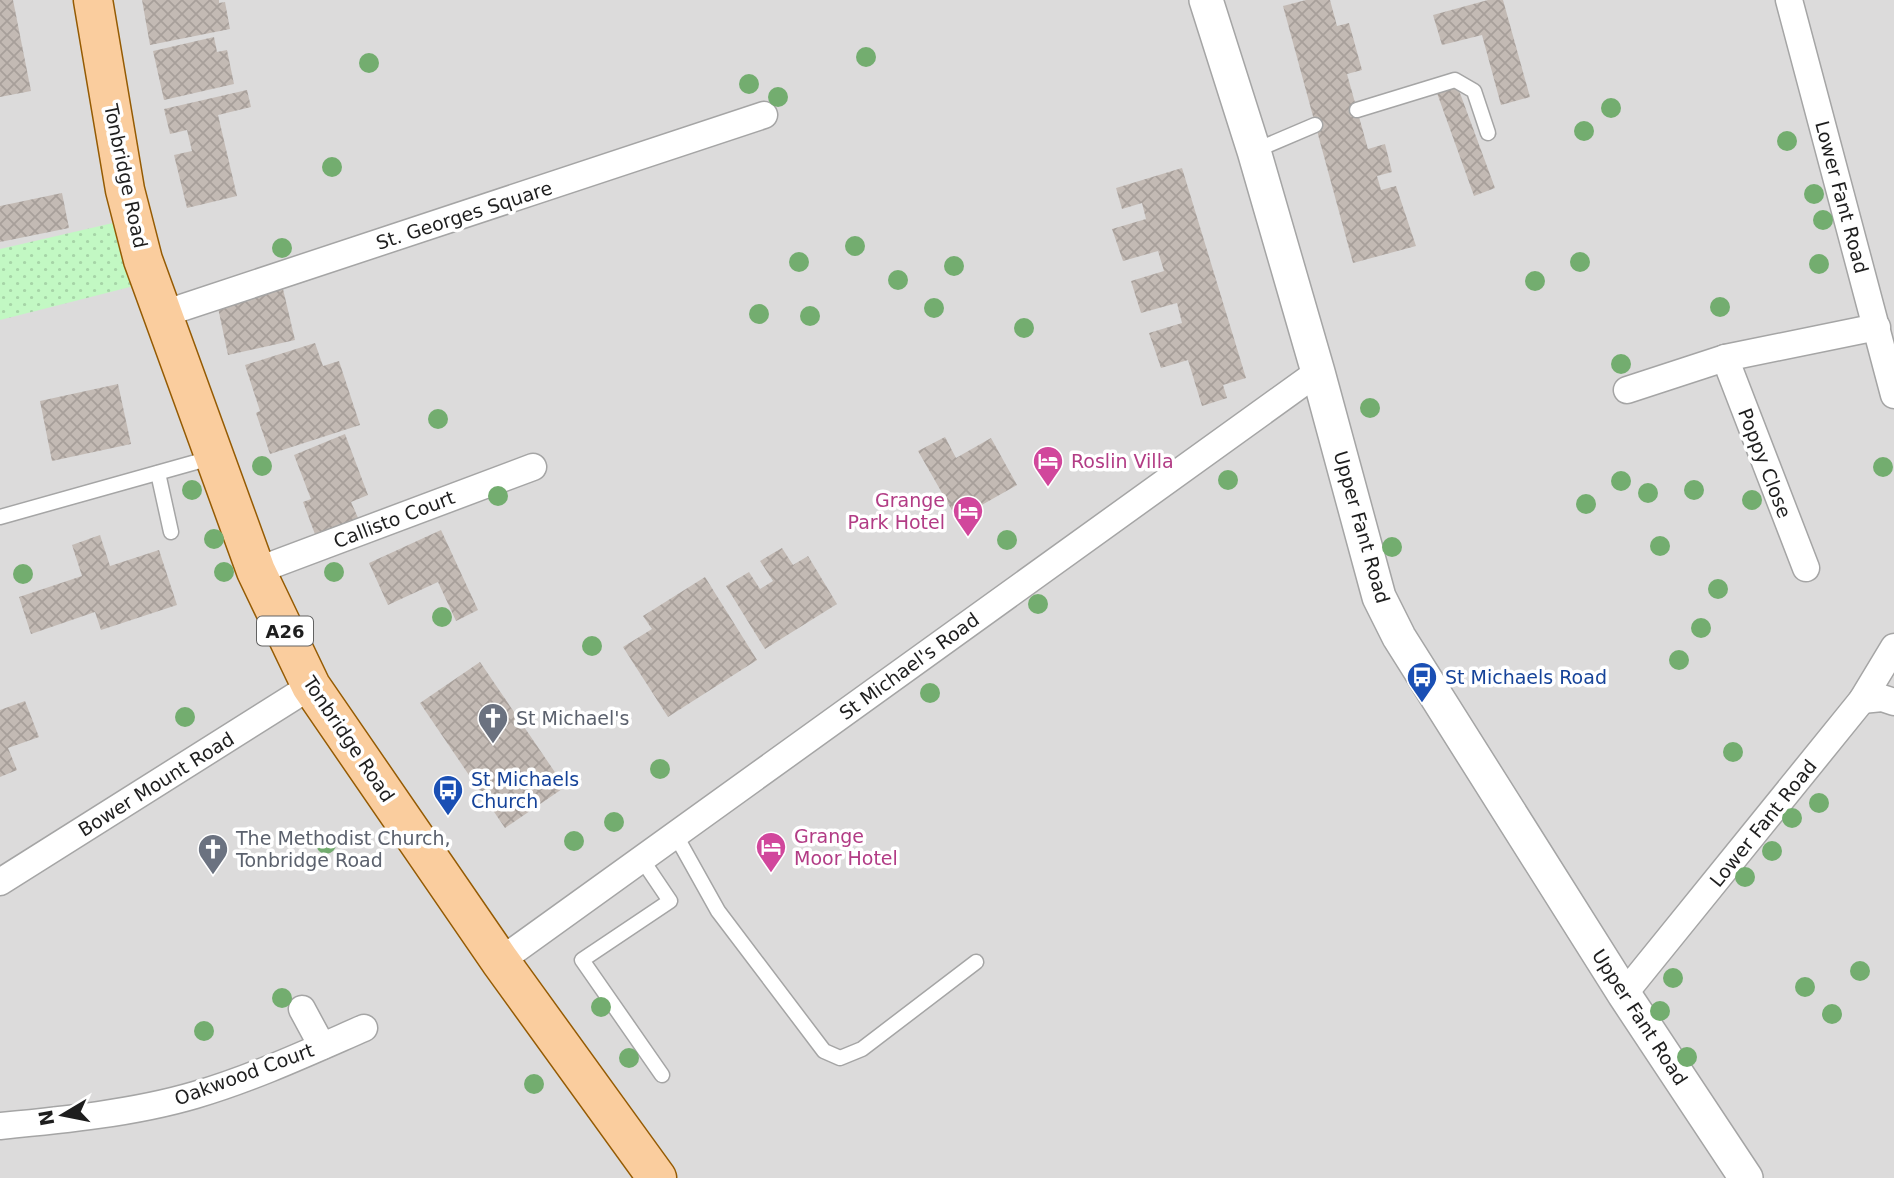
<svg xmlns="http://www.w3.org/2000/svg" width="1894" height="1178" font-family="'DejaVu Sans',sans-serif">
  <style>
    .residential { fill: #dcdbdb }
    .park { fill: url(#park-dots) }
    .building { fill: url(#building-cross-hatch) }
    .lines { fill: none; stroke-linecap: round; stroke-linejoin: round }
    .service-casing { stroke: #a5a5a5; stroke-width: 17 }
    .minor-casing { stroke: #a5a5a5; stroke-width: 29 }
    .tertiary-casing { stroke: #a5a5a5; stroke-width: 36 }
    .primary-casing { stroke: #955b03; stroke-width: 41 }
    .service { stroke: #fff; stroke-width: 14 }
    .minor { stroke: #fff; stroke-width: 26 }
    .tertiary { stroke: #fff; stroke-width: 33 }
    .primary { stroke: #facd9e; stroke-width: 38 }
    .tree { fill: #73ad6f }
    .labels { text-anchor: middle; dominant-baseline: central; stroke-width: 7; stroke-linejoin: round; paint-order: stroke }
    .shield { fill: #fff; stroke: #626262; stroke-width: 2 }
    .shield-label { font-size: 18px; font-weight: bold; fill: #1e1e1e }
    .street-label { font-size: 19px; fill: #1e1e1e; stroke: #fff }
    .hotel-label { font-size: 19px; fill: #b23c85; stroke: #fff; text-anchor: start }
    .transit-label { font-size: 19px; fill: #164399; stroke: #fff; text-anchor: start }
    .worship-label { font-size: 19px; fill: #5b616d; stroke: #fff; text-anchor: start }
  </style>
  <defs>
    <pattern id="park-dots" width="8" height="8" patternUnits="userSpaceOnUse" patternTransform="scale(1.75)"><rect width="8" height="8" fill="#c2f8c3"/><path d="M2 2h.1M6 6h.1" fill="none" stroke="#a6d4a7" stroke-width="1.8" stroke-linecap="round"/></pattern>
    <pattern id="building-cross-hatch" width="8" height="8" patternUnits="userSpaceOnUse" patternTransform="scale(1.75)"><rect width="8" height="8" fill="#c3bab4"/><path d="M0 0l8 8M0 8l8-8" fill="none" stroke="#a79f9a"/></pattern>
  </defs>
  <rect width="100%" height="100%" fill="#efebe4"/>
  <rect class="residential" x="0" y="0" width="1894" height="1178"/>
  <path class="park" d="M113,223L134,286L0,320V249Z"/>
  <g class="building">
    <path d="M0,0H13L31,91L0,97Z"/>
    <path d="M142,0H219V3L225,2L230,29L150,45Z"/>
    <path d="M1306,0H1330L1337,26L1349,23L1362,70L1347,74L1368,149L1385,144L1392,172L1377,176L1381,190L1396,186L1416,246L1353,263L1283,6Z"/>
    <path d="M1488,0H1503L1530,97L1501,105L1482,35L1442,45L1433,15Z"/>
    <path d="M214,37L217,52L227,50L234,84L164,100L153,51Z"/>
    <path d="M1457,85L1495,188L1474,196L1437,93Z"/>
    <path d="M247,90L251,107L218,115L237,196L187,208L174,155L192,151L187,130L170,134L164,109Z"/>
    <path d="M1182,168L1246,378L1223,385L1227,398L1202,406L1188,360L1161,368L1149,333L1182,323L1177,303L1141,313L1131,281L1164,271L1158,251L1123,261L1112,229L1146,219L1142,203L1122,209L1116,188Z"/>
    <path d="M62,193L69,228L0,242V206Z"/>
    <path d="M283,289L295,340L228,355L217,303Z"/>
    <path d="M315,343L323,366L339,361L360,425L270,454L256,413L260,411L245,365Z"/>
    <path d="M118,384L131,444L52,461L40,401Z"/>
    <path d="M345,434L368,495L351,502L359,520L316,537L303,502L311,499L294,455Z"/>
    <path d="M945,437L956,458L991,438L1017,485L957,519L918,451Z"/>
    <path d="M441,530L478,610L456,621L438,582L388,605L369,563Z"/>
    <path d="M100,535L110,566L159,550L177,605L101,630L95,612L31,634L19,597L82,576L72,545Z"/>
    <path d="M782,548L793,565L808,556L837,604L765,649L726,586L749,572L760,589L773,581L760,561Z"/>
    <path d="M705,577L757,660L668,717L623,647L652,629L643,616Z"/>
    <path d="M480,662L565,787L505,828L420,703Z"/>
    <path d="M25,701L39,737L8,748L17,770L0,777V710Z"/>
  </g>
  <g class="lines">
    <g class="service-casing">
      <g id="service">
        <path d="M1357,110L1455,80L1474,91L1488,133"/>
        <path d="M1254,151L1315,125"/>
        <path d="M158,473L171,532"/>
        <path d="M0,517L214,457"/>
        <path d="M675,834L718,911L824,1051L840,1058L862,1049L976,962"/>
        <path d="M641,858L670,901L582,960L662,1075"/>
      </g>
    </g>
    <g class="minor-casing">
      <g id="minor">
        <path d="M1789,0L1894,395"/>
        <path d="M163,314L764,115"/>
        <path d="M1725,358L1806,568"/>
        <path d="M1627,390L1725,358L1877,327"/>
        <path d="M256,571L533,467"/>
        <path d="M1862,700L1882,698L1894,702"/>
        <path d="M0,882L311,686"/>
        <path d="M500,961L1318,372"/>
        <path d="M1624,994L1862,700L1894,647"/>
        <path d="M302,1009L322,1046"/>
        <path d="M0,1126C63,1120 134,1113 195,1095C253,1078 309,1052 364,1028"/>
      </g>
    </g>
    <g class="tertiary-casing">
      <path id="tertiary" d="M1206,0L1254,151L1318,372L1379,597L1399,637L1624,994L1746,1178"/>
    </g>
    <g class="primary-casing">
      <path id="primary" d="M93,0L125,190L143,260L256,571L311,686L500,961L657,1178"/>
    </g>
    <use href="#service" class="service"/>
    <use href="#minor" class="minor"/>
    <use href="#tertiary" class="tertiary"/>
    <use href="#primary" class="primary"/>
  </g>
  <g class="tree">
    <circle cx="866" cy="57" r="10"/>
    <circle cx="369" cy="63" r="10"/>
    <circle cx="749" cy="84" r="10"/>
    <circle cx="778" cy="97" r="10"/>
    <circle cx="1611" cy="108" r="10"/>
    <circle cx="1584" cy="131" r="10"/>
    <circle cx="1787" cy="141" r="10"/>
    <circle cx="332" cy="167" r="10"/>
    <circle cx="1814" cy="194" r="10"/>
    <circle cx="1823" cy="220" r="10"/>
    <circle cx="855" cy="246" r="10"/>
    <circle cx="282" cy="248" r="10"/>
    <circle cx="799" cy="262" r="10"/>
    <circle cx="1580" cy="262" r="10"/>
    <circle cx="1819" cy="264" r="10"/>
    <circle cx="954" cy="266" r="10"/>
    <circle cx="898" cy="280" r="10"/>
    <circle cx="1535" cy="281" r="10"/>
    <circle cx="1720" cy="307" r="10"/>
    <circle cx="934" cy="308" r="10"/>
    <circle cx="759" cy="314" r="10"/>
    <circle cx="810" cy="316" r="10"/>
    <circle cx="1024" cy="328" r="10"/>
    <circle cx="1621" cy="364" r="10"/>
    <circle cx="1370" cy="408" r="10"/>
    <circle cx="438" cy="419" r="10"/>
    <circle cx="262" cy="466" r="10"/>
    <circle cx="1883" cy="467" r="10"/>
    <circle cx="1228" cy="480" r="10"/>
    <circle cx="1621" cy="481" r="10"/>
    <circle cx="192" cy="490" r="10"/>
    <circle cx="1694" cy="490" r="10"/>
    <circle cx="1648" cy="493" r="10"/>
    <circle cx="498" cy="496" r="10"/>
    <circle cx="1752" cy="500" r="10"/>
    <circle cx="1586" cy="504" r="10"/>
    <circle cx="214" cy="539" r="10"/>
    <circle cx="1007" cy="540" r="10"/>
    <circle cx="1660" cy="546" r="10"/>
    <circle cx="1392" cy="547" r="10"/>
    <circle cx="224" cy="572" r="10"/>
    <circle cx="334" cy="572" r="10"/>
    <circle cx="23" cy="574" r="10"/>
    <circle cx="1718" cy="589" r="10"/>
    <circle cx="1038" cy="604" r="10"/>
    <circle cx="442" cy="617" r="10"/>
    <circle cx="1701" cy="628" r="10"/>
    <circle cx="592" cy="646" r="10"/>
    <circle cx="1679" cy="660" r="10"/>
    <circle cx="930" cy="693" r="10"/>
    <circle cx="185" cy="717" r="10"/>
    <circle cx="1733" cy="752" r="10"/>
    <circle cx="660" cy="769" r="10"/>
    <circle cx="1819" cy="803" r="10"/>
    <circle cx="1792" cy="818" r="10"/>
    <circle cx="614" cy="822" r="10"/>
    <circle cx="574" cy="841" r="10"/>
    <circle cx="326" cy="844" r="10"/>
    <circle cx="1772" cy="851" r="10"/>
    <circle cx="1745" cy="877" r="10"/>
    <circle cx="1860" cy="971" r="10"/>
    <circle cx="1673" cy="978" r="10"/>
    <circle cx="1805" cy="987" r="10"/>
    <circle cx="282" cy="998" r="10"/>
    <circle cx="601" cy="1007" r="10"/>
    <circle cx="1660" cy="1011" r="10"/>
    <circle cx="1832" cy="1014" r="10"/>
    <circle cx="204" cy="1031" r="10"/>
    <circle cx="1687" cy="1057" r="10"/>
    <circle cx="629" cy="1058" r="10"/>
    <circle cx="534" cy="1084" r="10"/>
  </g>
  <defs>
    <g id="hotel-pin" transform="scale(1.575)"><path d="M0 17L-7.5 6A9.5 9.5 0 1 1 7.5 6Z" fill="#d1479c" stroke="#fff"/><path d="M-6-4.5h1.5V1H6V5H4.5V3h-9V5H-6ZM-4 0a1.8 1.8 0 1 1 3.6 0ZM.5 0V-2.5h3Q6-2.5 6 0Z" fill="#fff"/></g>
    <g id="bus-pin" transform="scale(1.575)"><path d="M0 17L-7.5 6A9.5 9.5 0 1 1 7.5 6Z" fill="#1a4fb4" stroke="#fff"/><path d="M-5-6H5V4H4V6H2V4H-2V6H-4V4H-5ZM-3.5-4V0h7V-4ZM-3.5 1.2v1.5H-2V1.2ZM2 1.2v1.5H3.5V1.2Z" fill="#fff"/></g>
    <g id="church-pin" transform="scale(1.575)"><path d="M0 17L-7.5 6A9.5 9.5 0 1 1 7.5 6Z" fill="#6b7280" stroke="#fff"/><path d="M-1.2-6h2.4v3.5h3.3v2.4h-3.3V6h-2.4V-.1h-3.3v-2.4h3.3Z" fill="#fff"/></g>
  </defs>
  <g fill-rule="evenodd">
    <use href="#hotel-pin" x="1048" y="461"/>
    <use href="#hotel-pin" x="968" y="511"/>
    <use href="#bus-pin" x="1422" y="677"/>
    <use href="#church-pin" x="493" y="718"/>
    <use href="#bus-pin" x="448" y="790"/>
    <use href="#hotel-pin" x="771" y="847"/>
    <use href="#church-pin" x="213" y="849"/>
  </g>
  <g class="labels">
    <rect class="shield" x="257" y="616.5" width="56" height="29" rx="5"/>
    <g class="shield-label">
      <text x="285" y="631">A26</text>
    </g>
    <g class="street-label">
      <text transform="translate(126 176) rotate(78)">Tonbridge Road</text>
      <text transform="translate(1842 197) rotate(75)">Lower Fant Road</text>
      <text transform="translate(464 215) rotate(-18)">St. Georges Square</text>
      <text transform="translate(1765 463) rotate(69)">Poppy Close</text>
      <text transform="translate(394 519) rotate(-21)">Callisto Court</text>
      <text transform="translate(1362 527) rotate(74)">Upper Fant Road</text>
      <text transform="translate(909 666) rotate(-36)">St Michael's Road</text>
      <text transform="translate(349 739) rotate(56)">Tonbridge Road</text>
      <text transform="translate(156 784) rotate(-32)">Bower Mount Road</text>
      <text transform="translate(1763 823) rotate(-51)">Lower Fant Road</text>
      <text transform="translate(1640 1017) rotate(57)">Upper Fant Road</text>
      <text transform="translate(244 1074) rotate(-20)">Oakwood Court</text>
    </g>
    <g class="hotel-label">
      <text x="1071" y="461">Roslin Villa</text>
      <text x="945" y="500" text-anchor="end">Grange<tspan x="945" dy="22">Park Hotel</tspan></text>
      <text x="794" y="836">Grange<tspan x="794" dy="22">Moor Hotel</tspan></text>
    </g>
    <g class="transit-label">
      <text x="1445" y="677">St Michaels Road</text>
      <text x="471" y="779">St Michaels<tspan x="471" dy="22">Church</tspan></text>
    </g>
    <g class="worship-label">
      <text x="516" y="718">St Michael's</text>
      <text x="236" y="838">The Methodist Church,<tspan x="236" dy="22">Tonbridge Road</tspan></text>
    </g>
  </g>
  <g transform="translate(63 1115) rotate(260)" stroke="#ffffff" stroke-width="5" paint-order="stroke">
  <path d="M0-5L12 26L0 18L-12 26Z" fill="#1e1e1e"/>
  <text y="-10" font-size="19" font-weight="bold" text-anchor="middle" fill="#1e1e1e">N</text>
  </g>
</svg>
